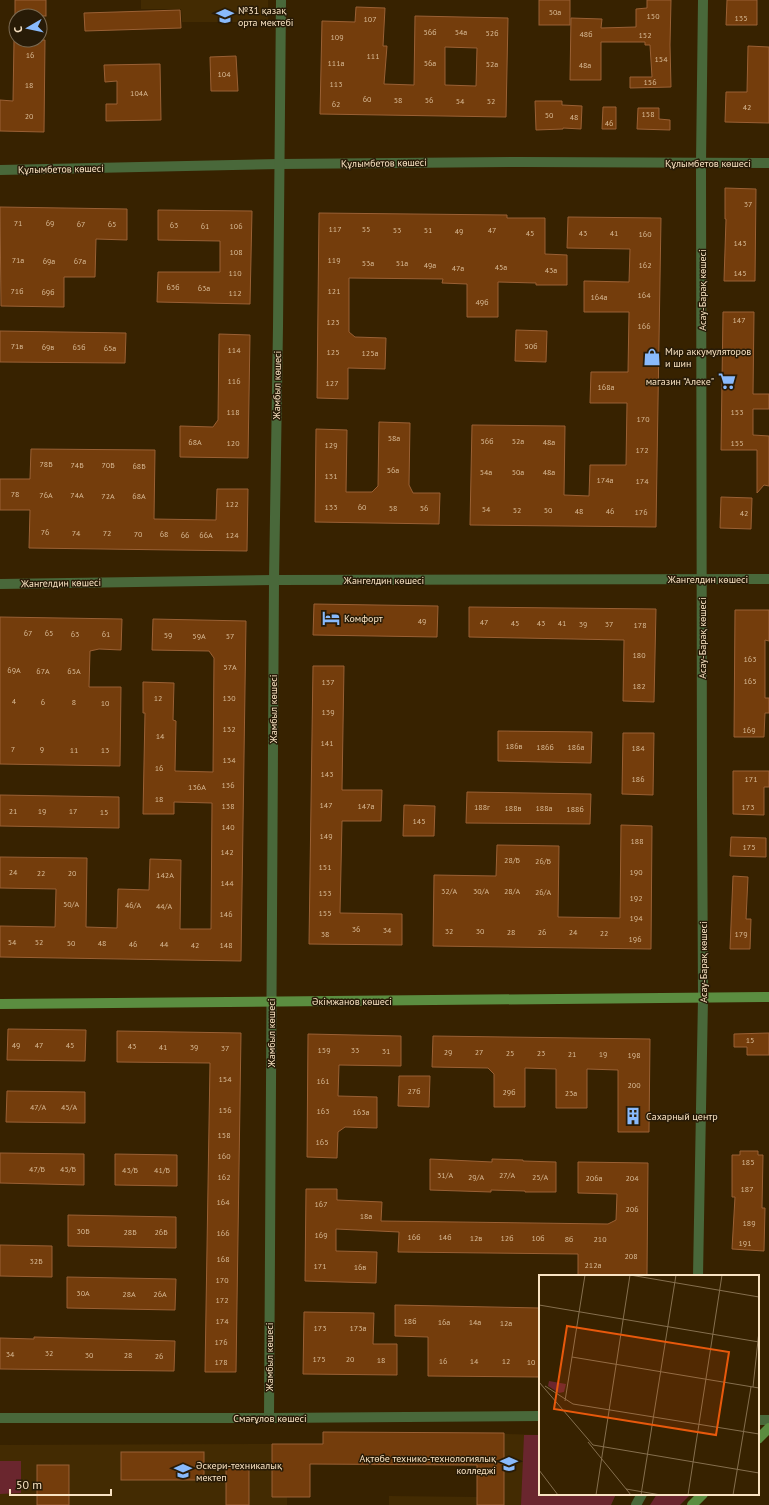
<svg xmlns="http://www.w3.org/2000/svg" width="769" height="1505" font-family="'PT Sans',sans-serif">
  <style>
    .built { fill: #432b02 }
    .green { fill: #6a262e }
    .building { fill: #743d0c; stroke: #9a6034; fill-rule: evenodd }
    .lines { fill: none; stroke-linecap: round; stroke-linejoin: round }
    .minor { stroke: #49683a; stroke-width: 10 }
    .tertiary { stroke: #49683a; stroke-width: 10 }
    .secondary { stroke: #5b8d40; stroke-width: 10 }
    .labels { text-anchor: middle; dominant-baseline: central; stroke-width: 3; stroke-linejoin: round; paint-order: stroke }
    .number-label { font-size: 8px; fill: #d8ba95 }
    .poi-label { font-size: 10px; fill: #f9e3c3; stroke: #281b07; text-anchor: start }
    .street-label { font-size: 10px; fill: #f9e3c3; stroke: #281b07 }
    .inset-road { fill: none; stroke: #856f4e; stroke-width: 1 }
    .view { fill: #e8590c; fill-opacity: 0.15; stroke: #e8590c; stroke-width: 2 }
    .inset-edge { fill: none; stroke: #f9e3c3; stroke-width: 2 }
  </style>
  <rect width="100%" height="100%" fill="#372200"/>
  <g class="built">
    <path d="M141,0H268V22H182L181,9H141Z"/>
    <path d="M478,1433L540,1435V1494H616L611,1505H389V1496L477,1497Z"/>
    <path d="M272,1444V1497H287V1505H0V1445Z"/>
  </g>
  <g class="green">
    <path d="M524,1435H540V1494H616L611,1505H521Z"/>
    <path d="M0,1461H21V1493L0,1494Z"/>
    <path d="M657,1494H691L680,1505H650Z"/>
  </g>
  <g class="building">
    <rect x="15" y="0" width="31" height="16"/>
    <rect x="539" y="0" width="31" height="25"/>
    <path d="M647,0H671L670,45L671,87L630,88V77H652L650,45H645V42H601V80H570L571,18L602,19L601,28L636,27V9L647,8Z"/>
    <path d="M727,0H757V25H726Z"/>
    <path d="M356,7L385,8L383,46H387L384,84L414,85L415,16L508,18L506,117L320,114L322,21L355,22ZM445,47L477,48L476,86L445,85Z"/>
    <path d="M180,10L181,28L85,31L84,13Z"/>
    <path d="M14,40H45L44,132L0,131V100L13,101Z"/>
    <path d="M748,46L769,47V123L725,122L726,92H747Z"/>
    <path d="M236,56L238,91H211L210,57Z"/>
    <path d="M160,64L161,120L106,121V104H117V81L105,82L104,65Z"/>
    <path d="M535,101H562V105L582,106L581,129L563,128V129L536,130Z"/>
    <path d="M603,107H616V129H602Z"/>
    <path d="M638,108H659V119L670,120V130L637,129Z"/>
    <path d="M725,188L756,189L755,281H724L726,219H725Z"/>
    <path d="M0,207L127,209V240L96,239L95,277H64V307L1,306Z"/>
    <path d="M158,210L252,211L250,304L157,302L158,272H220V241L158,240Z"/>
    <path d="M319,213L507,215V218H545V254L567,255V285H536V283L498,282V317H467V284L442,283L443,279L349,278V332L355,337L386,338L385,369L348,368V399L317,398Z"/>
    <path d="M568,217L661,218L656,527L470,525L472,425L565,426L564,495L589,496L590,465H626L627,403H590L591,372H628L629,312H584V281L629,282L630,249L567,248Z"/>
    <path d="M723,312H754L753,394H769V409H753V435L769,436V486L764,485L757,493V450H721Z"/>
    <path d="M516,330L547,331L546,362L515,361Z"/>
    <path d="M0,331L126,333L125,363L0,362Z"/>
    <path d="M219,334L250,335L248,458L180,457V426L213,427L218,420Z"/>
    <path d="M379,422L410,423L409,485L413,493H440L439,524L315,522L316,429L347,430L346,492H372L378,486Z"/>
    <path d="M31,449L155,450L154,519L216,520L217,489H248L247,551L29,548L30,510H0V479H30Z"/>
    <path d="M721,497L752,498L751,529L720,528Z"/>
    <path d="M314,604L438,606L437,637L313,635Z"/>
    <path d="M469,607L656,609L654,702L623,701L624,640L469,637Z"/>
    <path d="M735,610H769V641L765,640V698H769V713H765L764,737H734Z"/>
    <path d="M0,617L122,619L121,650L99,649L90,651L89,687H121L120,766L0,764Z"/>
    <path d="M153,619L246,621L241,961L0,957V926L55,927L56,889L0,888V857L87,858L86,927L117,928L118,889L149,890L150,859L181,860L180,929H211L212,803L174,802V814H143L145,713H143V682L174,683L173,720L176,721L175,771L213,772L214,658L209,651L152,650Z"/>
    <path d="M313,666H344L342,790H382L381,821H342L340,913L402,914V945L309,944Z"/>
    <path d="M498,731L592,732L591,763L498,761Z"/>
    <path d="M623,733H654L653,795L622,794Z"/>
    <path d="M733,771H769V787H764V815L733,814Z"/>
    <path d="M467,792L591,794L590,824L466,823Z"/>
    <path d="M0,795L119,797V828L0,826Z"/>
    <path d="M404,805L435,806L434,836H403Z"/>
    <path d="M621,825L652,826L651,949L433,946L434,875L496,876L497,845L559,846L558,917L620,918Z"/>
    <path d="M731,837L766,838V857L730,856Z"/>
    <path d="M733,876L748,877L746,919H751L750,949H730Z"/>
    <path d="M8,1029L86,1030L85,1061L7,1060Z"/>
    <path d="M117,1031L241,1033L236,1372H205L210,1063L117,1062Z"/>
    <path d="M769,1033V1055H747V1047H734V1034Z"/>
    <path d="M308,1034L401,1036V1066L339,1065L338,1096L377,1097V1128L345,1127L338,1132L337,1158L307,1157Z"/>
    <path d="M433,1036L650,1039L649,1132H618V1070L587,1069V1108H556V1069L525,1068V1107H494V1074L488,1068L432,1067Z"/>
    <path d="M399,1076H430L429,1107L398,1106Z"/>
    <path d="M7,1091L85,1092V1123L6,1122Z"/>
    <path d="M740,1151H758V1155H763L762,1208H765L764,1251L732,1249L735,1197H732V1155H740Z"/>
    <path d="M0,1153L84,1154V1185L0,1183Z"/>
    <path d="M115,1154L177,1155V1186L115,1185Z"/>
    <path d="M430,1159L492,1162V1159L523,1160V1161L556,1162V1192H525V1191L491,1190V1192L430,1190Z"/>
    <path d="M578,1162L648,1163L647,1276H578V1254L398,1252L399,1232L336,1229V1251L377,1252L376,1283L305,1281L306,1189H337V1200L382,1202L381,1221L608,1224L616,1220L617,1194L578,1193Z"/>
    <path d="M68,1215L176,1217V1248L68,1246Z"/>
    <path d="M0,1245L52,1246V1277L0,1276Z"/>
    <path d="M67,1277L176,1279L175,1310L67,1308Z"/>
    <path d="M395,1305L540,1308V1377L428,1376V1337L395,1336Z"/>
    <path d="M304,1312L374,1313L373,1344H397V1375L303,1374Z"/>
    <path d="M34,1337L175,1341L174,1371L0,1369V1338L34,1339Z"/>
    <path d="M323,1432L504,1433V1505H477V1465L310,1464V1497H272V1444H323Z"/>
    <rect x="121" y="1452" width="83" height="28"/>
    <rect x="37" y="1465" width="32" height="40"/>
    <rect x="226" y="1466" width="23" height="39"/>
  </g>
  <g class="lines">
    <g class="minor">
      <path d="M0,170L280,164L522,162L769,163"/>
      <path d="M0,584L274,580L769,579"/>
      <path d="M0,1418H269L540,1416"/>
      <path d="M269,1418L274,580L278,327L281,0"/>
    </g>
    <g class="tertiary">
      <path d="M698,1276L703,998L702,797L701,163L703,0"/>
      <path d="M758,1420H769"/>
      <path d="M636,1505L642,1494"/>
    </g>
    <g class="secondary">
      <path d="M0,1004L769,997"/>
      <path d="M758,1439L769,1428"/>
      <path d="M692,1505L703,1494"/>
    </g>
  </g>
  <defs>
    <g id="school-bare" transform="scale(1.38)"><path d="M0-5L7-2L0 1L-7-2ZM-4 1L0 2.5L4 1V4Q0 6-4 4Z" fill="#89bafc" stroke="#281b07" stroke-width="2.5" paint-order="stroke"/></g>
    <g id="shop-bare" transform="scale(1.38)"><path d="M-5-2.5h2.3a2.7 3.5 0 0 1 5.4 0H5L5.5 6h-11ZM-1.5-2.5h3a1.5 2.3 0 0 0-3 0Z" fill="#89bafc" stroke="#281b07" stroke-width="2.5" paint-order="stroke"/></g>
    <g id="supermarket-bare" transform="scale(1.38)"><path d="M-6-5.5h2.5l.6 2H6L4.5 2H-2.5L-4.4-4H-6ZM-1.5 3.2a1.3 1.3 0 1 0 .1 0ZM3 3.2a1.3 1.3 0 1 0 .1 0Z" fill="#89bafc" stroke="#281b07" stroke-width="2.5" paint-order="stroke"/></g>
    <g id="hotel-bare" transform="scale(1.38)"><path d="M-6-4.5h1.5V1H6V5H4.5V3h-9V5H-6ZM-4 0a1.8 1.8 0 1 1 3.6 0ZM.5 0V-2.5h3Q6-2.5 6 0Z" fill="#89bafc" stroke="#281b07" stroke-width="2.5" paint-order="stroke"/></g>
    <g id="building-bare" transform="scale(1.38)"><path d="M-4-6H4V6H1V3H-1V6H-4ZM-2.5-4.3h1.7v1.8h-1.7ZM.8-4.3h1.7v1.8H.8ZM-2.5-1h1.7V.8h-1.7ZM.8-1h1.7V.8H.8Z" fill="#89bafc" stroke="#281b07" stroke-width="2.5" paint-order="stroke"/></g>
    <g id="university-bare" transform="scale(1.38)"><path d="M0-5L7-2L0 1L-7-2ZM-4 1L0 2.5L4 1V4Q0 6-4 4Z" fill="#89bafc" stroke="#281b07" stroke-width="2.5" paint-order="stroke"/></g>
  </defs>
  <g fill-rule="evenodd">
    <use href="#school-bare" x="225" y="16"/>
    <use href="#shop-bare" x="652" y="357"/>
    <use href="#supermarket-bare" x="727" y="381"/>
    <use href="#hotel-bare" x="331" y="618"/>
    <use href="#building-bare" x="633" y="1116"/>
    <use href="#university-bare" x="509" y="1464"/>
    <use href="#school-bare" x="183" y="1471"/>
  </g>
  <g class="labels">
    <g class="number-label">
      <text x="555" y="12">50а</text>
      <text x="653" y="16">150</text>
      <text x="741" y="18">135</text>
      <text x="370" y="19">107</text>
      <text x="430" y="32">56б</text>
      <text x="461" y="32">54а</text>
      <text x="492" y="33">52б</text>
      <text x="586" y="34">48б</text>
      <text x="645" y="35">152</text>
      <text x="337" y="37">109</text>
      <text x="30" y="55">16</text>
      <text x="373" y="56">111</text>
      <text x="661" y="59">154</text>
      <text x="336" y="63">111а</text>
      <text x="430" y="63">56а</text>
      <text x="492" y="64">52а</text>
      <text x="585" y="65">48а</text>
      <text x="224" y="74">104</text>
      <text x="650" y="82">156</text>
      <text x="336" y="84">113</text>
      <text x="29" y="85">18</text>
      <text x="139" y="93">104А</text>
      <text x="367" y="99">60</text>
      <text x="398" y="100">58</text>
      <text x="429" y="100">56</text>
      <text x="460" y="101">54</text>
      <text x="491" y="101">52</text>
      <text x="336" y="104">62</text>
      <text x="747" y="107">42</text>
      <text x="648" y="114">158</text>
      <text x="549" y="115">50</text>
      <text x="29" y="116">20</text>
      <text x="574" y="117">48</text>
      <text x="609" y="123">46</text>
      <text x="748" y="204">37</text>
      <text x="18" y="223">71</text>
      <text x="50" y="223">69</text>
      <text x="81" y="224">67</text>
      <text x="112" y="224">65</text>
      <text x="174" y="225">63</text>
      <text x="205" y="226">61</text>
      <text x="236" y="226">106</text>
      <text x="335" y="229">117</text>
      <text x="366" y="229">55</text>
      <text x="397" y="230">53</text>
      <text x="428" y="230">51</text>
      <text x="492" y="230">47</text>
      <text x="459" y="231">49</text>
      <text x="530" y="233">45</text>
      <text x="583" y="233">43</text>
      <text x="614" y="233">41</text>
      <text x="645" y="234">160</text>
      <text x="740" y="243">143</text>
      <text x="236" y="252">108</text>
      <text x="18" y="260">71а</text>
      <text x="334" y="260">119</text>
      <text x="49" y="261">69а</text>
      <text x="80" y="261">67а</text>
      <text x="368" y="263">53а</text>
      <text x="402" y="263">51а</text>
      <text x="430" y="265">49а</text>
      <text x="645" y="265">162</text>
      <text x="501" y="267">45а</text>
      <text x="458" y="268">47а</text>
      <text x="551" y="270">43а</text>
      <text x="235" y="273">110</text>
      <text x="740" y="273">145</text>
      <text x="173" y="287">63б</text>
      <text x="204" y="288">63а</text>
      <text x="17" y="291">71б</text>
      <text x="334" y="291">121</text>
      <text x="48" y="292">69б</text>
      <text x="235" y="293">112</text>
      <text x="644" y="295">164</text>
      <text x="599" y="297">164а</text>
      <text x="482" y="302">49б</text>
      <text x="739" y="320">147</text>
      <text x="333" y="322">123</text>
      <text x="644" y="326">166</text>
      <text x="17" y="346">71в</text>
      <text x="531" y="346">50б</text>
      <text x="48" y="347">69в</text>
      <text x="79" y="347">65б</text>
      <text x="110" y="348">65а</text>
      <text x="234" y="350">114</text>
      <text x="333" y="352">125</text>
      <text x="370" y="353">125а</text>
      <text x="234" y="381">116</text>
      <text x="332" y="383">127</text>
      <text x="606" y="387">168а</text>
      <text x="233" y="412">118</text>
      <text x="737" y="412">153</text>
      <text x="643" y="419">170</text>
      <text x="394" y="438">58а</text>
      <text x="487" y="441">56б</text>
      <text x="518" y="441">52а</text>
      <text x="195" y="442">68А</text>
      <text x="549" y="442">48а</text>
      <text x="233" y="443">120</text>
      <text x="737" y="443">155</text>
      <text x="331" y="445">129</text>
      <text x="642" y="450">172</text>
      <text x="46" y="464">78Б</text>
      <text x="77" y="465">74Б</text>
      <text x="108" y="465">70Б</text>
      <text x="139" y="466">68Б</text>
      <text x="393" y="470">56а</text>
      <text x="486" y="472">54а</text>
      <text x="518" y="472">50а</text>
      <text x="549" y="472">48а</text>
      <text x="331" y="476">131</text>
      <text x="605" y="480">174а</text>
      <text x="642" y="481">174</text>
      <text x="15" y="494">78</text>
      <text x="46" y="495">76А</text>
      <text x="77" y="495">74А</text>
      <text x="108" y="496">72А</text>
      <text x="139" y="496">68А</text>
      <text x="232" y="504">122</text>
      <text x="331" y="507">133</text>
      <text x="362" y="507">60</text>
      <text x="393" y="508">58</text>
      <text x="424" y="508">56</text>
      <text x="486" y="509">54</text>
      <text x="517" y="510">52</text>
      <text x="548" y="510">50</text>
      <text x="579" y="511">48</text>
      <text x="610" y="511">46</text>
      <text x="641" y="512">176</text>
      <text x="744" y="513">42</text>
      <text x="45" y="532">76</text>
      <text x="76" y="533">74</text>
      <text x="107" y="533">72</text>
      <text x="138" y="534">70</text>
      <text x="164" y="534">68</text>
      <text x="185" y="535">66</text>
      <text x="206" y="535">66А</text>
      <text x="232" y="535">124</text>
      <text x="422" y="621">49</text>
      <text x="484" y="622">47</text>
      <text x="515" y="623">45</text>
      <text x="541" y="623">43</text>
      <text x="562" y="623">41</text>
      <text x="583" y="624">39</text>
      <text x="609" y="624">37</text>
      <text x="640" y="625">178</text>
      <text x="28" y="633">67</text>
      <text x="49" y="633">65</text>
      <text x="75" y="634">63</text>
      <text x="106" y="634">61</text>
      <text x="168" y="635">59</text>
      <text x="199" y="636">59А</text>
      <text x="230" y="636">57</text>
      <text x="639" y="655">180</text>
      <text x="750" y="659">163</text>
      <text x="230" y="667">57А</text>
      <text x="14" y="670">69А</text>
      <text x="43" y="671">67А</text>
      <text x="74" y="671">65А</text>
      <text x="750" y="681">165</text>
      <text x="328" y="682">137</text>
      <text x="639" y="686">182</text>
      <text x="158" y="698">12</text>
      <text x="229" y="698">130</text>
      <text x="14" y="701">4</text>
      <text x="43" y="702">6</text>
      <text x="74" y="702">8</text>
      <text x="105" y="703">10</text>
      <text x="328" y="712">139</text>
      <text x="229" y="729">132</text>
      <text x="749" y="730">169</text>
      <text x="160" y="736">14</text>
      <text x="327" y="743">141</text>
      <text x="514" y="746">186в</text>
      <text x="545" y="747">186б</text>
      <text x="576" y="747">186а</text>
      <text x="638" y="748">184</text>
      <text x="13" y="749">7</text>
      <text x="42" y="749">9</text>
      <text x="74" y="750">11</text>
      <text x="105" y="750">13</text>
      <text x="229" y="760">134</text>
      <text x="159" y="768">16</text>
      <text x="327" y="774">143</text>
      <text x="638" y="779">186</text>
      <text x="751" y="779">171</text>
      <text x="228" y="785">136</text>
      <text x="197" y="787">136А</text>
      <text x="159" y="799">18</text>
      <text x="326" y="805">147</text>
      <text x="228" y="806">138</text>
      <text x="366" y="806">147а</text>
      <text x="482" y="807">188г</text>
      <text x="748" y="807">173</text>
      <text x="513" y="808">188в</text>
      <text x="544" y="808">188а</text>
      <text x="575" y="809">188б</text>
      <text x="13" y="811">21</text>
      <text x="42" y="811">19</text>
      <text x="73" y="811">17</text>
      <text x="104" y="812">15</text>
      <text x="419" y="821">145</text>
      <text x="228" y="827">140</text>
      <text x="326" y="836">149</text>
      <text x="637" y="841">188</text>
      <text x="749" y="847">175</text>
      <text x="227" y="852">142</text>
      <text x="512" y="860">28/Б</text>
      <text x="543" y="861">26/Б</text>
      <text x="325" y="867">151</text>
      <text x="13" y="872">24</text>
      <text x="636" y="872">190</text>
      <text x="41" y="873">22</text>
      <text x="72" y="873">20</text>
      <text x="165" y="875">142А</text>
      <text x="227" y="883">144</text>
      <text x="449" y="891">32/А</text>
      <text x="481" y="891">30/А</text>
      <text x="512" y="891">28/А</text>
      <text x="543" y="892">26/А</text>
      <text x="325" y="893">153</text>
      <text x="636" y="898">192</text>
      <text x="71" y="904">50/А</text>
      <text x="133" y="905">46/А</text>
      <text x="164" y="906">44/А</text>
      <text x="325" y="913">155</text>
      <text x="226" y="914">146</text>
      <text x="636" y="918">194</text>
      <text x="356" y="929">36</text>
      <text x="387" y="930">34</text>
      <text x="449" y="931">32</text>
      <text x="480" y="931">30</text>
      <text x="511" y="932">28</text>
      <text x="542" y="932">26</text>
      <text x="573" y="932">24</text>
      <text x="604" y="933">22</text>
      <text x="325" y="934">38</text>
      <text x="741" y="934">179</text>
      <text x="635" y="939">196</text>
      <text x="12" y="942">54</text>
      <text x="39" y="942">52</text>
      <text x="71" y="943">50</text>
      <text x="102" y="943">48</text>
      <text x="133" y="944">46</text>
      <text x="164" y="944">44</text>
      <text x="195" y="945">42</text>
      <text x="226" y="945">148</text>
      <text x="750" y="1040">15</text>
      <text x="16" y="1045">49</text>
      <text x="39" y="1045">47</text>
      <text x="70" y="1045">45</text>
      <text x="132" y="1046">43</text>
      <text x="163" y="1047">41</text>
      <text x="194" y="1047">39</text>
      <text x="225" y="1048">37</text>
      <text x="324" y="1050">159</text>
      <text x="355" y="1050">33</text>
      <text x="386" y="1051">31</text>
      <text x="448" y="1052">29</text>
      <text x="479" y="1052">27</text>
      <text x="510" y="1053">25</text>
      <text x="541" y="1053">23</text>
      <text x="572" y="1054">21</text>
      <text x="603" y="1054">19</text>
      <text x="634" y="1055">198</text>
      <text x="225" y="1079">154</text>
      <text x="323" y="1081">161</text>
      <text x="634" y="1085">200</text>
      <text x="414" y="1091">27б</text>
      <text x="509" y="1092">29б</text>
      <text x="571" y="1093">23а</text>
      <text x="38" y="1107">47/А</text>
      <text x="69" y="1107">45/А</text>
      <text x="225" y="1110">156</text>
      <text x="323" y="1111">163</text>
      <text x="361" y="1112">163а</text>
      <text x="224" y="1135">158</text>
      <text x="322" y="1142">165</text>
      <text x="224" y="1156">160</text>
      <text x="748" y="1162">185</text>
      <text x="37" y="1169">47/Б</text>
      <text x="68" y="1169">45/Б</text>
      <text x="130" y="1170">43/Б</text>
      <text x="162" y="1170">41/Б</text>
      <text x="445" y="1175">31/А</text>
      <text x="507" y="1175">27/А</text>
      <text x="224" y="1177">162</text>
      <text x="476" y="1177">29/А</text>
      <text x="540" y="1177">25/А</text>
      <text x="594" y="1178">206а</text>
      <text x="632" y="1178">204</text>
      <text x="747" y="1189">187</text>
      <text x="223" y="1202">164</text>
      <text x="321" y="1204">167</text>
      <text x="632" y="1209">206</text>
      <text x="366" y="1216">18а</text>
      <text x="749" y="1223">189</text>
      <text x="83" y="1231">30Б</text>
      <text x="130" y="1232">28Б</text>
      <text x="161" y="1232">26Б</text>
      <text x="223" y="1233">166</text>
      <text x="321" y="1235">169</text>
      <text x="414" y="1237">16б</text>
      <text x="445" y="1237">14б</text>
      <text x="476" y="1238">12в</text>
      <text x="507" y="1238">12б</text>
      <text x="538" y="1238">10б</text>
      <text x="569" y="1239">8б</text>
      <text x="600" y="1239">210</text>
      <text x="745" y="1243">191</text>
      <text x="631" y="1256">208</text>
      <text x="223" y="1259">168</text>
      <text x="36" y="1261">32Б</text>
      <text x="593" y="1265">212а</text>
      <text x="320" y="1266">171</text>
      <text x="360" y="1267">16в</text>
      <text x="222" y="1280">170</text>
      <text x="83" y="1293">30А</text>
      <text x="129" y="1294">28А</text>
      <text x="160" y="1294">26А</text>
      <text x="222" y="1300">172</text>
      <text x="222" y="1321">174</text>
      <text x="410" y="1321">18б</text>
      <text x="444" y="1322">16а</text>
      <text x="475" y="1322">14а</text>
      <text x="506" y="1323">12а</text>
      <text x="320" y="1328">173</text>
      <text x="358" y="1328">173а</text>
      <text x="221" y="1342">176</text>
      <text x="49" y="1353">32</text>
      <text x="10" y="1354">34</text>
      <text x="89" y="1355">30</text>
      <text x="128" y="1355">28</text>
      <text x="159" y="1356">26</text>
      <text x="319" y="1359">175</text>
      <text x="350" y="1359">20</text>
      <text x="381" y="1360">18</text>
      <text x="443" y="1361">16</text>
      <text x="474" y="1361">14</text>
      <text x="506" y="1361">12</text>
      <text x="221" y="1362">178</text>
      <text x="531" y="1362">10</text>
    </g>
    <g class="poi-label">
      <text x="238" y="10">№31 қазақ<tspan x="238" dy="12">орта мектебі</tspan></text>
      <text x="665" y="351">Мир аккумуляторов<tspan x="665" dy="12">и шин</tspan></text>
      <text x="714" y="381" text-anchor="end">магазин "Алеке"</text>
      <text x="344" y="618">Комфорт</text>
      <text x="646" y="1116">Сахарный центр</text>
      <text x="496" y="1458" text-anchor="end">Ақтөбе технико-технологиялық<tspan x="496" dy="12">колледжі</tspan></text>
      <text x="196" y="1465">Әскери-техникалық<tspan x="196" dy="12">мектеп</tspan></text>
    </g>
    <g class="street-label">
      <text transform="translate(384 163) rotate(-1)">Құлымбетов көшесі</text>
      <text x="708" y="163">Құлымбетов көшесі</text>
      <text transform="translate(61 169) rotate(-1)">Құлымбетов көшесі</text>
      <text transform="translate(702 290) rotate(-90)">Асау-Барақ көшесі</text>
      <text transform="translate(277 385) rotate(-89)">Жамбыл көшесі</text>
      <text x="708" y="579">Жангелдин көшесі</text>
      <text x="384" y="580">Жангелдин көшесі</text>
      <text transform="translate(61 583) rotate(-1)">Жангелдин көшесі</text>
      <text transform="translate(702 638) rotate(-90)">Асау-Барақ көшесі</text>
      <text transform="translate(273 709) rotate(-90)">Жамбыл көшесі</text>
      <text transform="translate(703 962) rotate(-90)">Асау-Барақ көшесі</text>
      <text x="352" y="1001">Әкімжанов көшесі</text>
      <text transform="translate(271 1033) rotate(-90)">Жамбыл көшесі</text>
      <text transform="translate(269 1357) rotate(-90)">Жамбыл көшесі</text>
      <text x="270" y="1418">Смағұлов көшесі</text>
    </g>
  </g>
  <g transform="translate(539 1275)">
    <rect width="220" height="220" fill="#372200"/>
    <path d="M10,106L27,109L25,117L20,118L9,111Z" fill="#6a262e"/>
    <path class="inset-road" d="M91,0L220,22M0,30L220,67M33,82L220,113M0,107L54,170L220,198M6,111L34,129L220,159M214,112L220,56M26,126L46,0M49,167L92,220M0,195L19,220M87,214L122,220M57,220L91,0M102,220L137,0M149,220L183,0M194,220L212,112"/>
    <path class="view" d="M28,51L190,77L177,160L15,134Z"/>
    <rect width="220" height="220" class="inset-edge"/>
  </g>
  <g transform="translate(28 28) rotate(261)"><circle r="19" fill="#281b07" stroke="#7c6b52"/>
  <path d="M0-3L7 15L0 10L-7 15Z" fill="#89bafc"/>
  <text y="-6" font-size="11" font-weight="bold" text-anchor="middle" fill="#f9e3c3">С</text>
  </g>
  <path d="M10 1489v6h101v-6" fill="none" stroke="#f9e3c3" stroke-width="2"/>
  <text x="16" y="1489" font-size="12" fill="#f9e3c3" stroke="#281b07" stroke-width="3" paint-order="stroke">50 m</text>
</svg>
